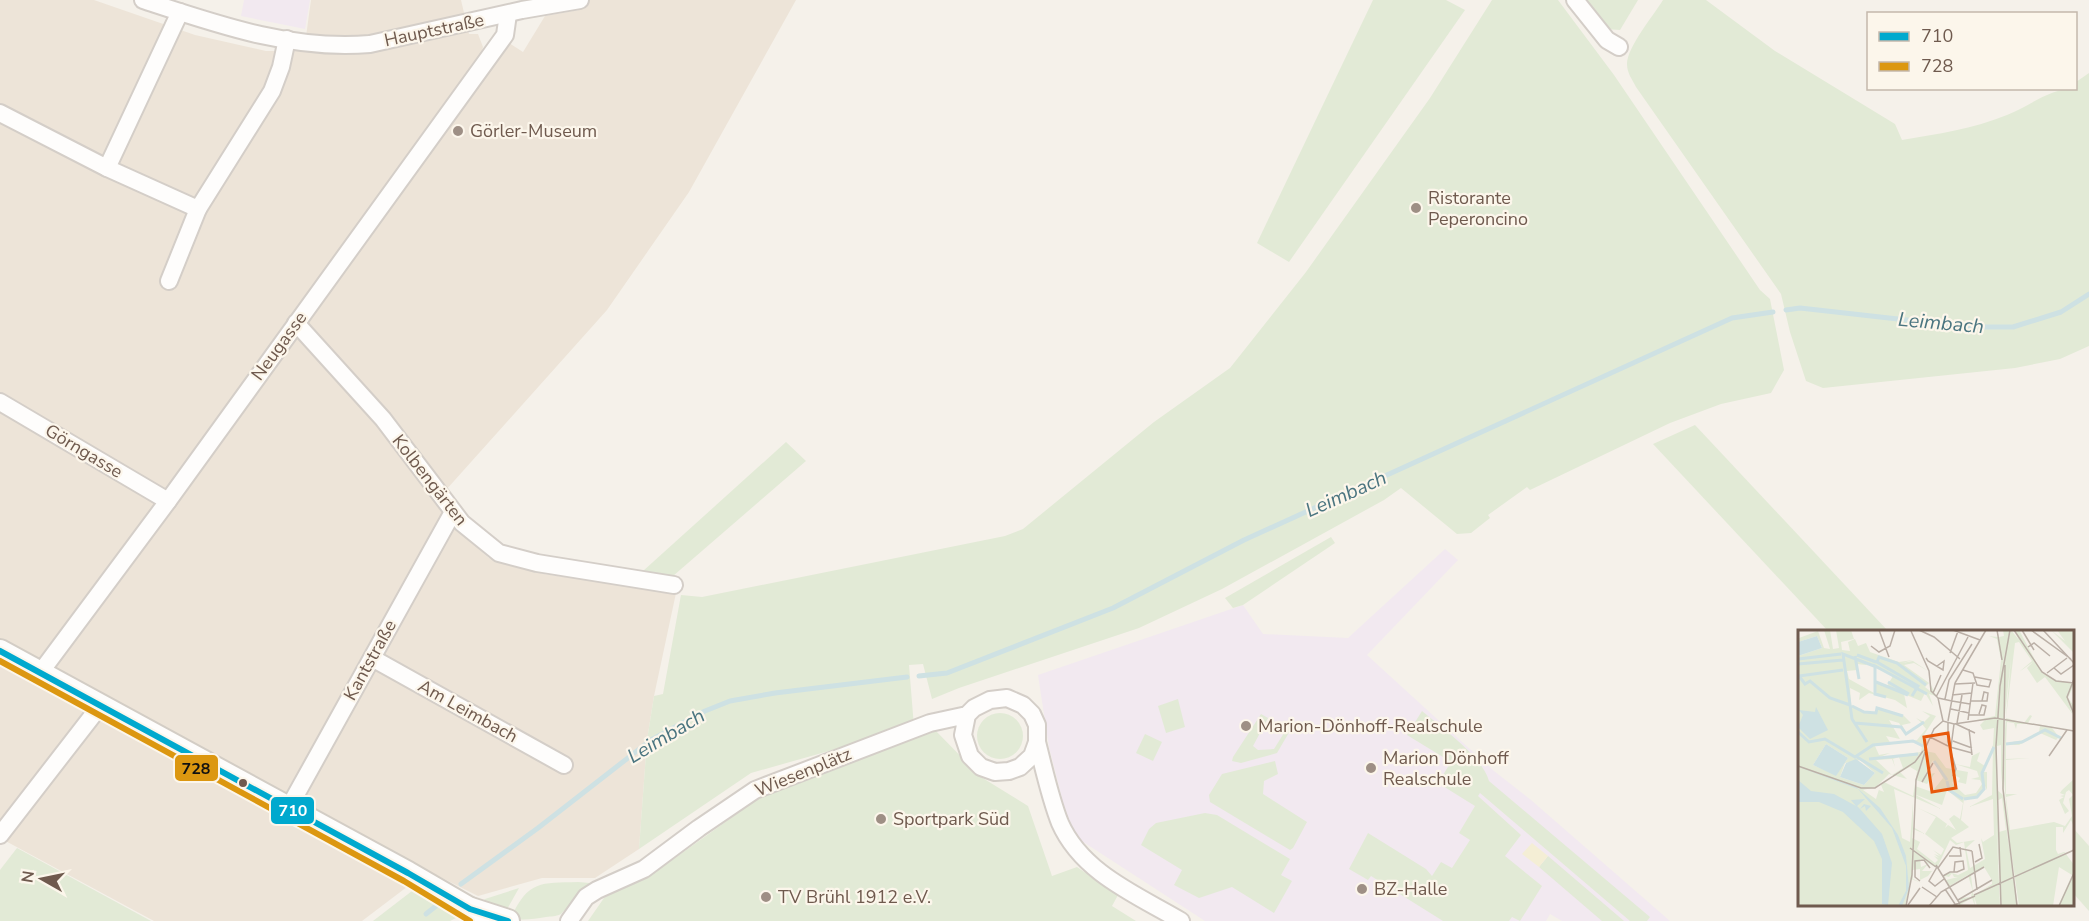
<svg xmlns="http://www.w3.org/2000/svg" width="2089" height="921" font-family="'Nunito Sans',sans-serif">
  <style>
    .residential { fill: #ede4d8 }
    .education { fill: #f2e9f0 }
    .green { fill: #e2ead6 }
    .sand { fill: #f4eed5 }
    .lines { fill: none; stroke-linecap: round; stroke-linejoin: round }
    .stream { stroke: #cee1e3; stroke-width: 5 }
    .minor-casing { stroke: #d4cec8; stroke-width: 20 }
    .secondary-casing { stroke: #d3cdc5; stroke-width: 26 }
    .minor { stroke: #fefdfc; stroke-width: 16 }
    .secondary { stroke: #fefdfc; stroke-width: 22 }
    .bus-1-casing { stroke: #fcf6eb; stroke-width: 10 }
    .bus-2-casing { stroke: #fcf6eb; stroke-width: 10 }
    .bus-1 { stroke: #00a9ce; stroke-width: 6 }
    .bus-2 { stroke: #dc9710; stroke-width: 6 }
    .poi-dot { fill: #9e8f85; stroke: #fcf6eb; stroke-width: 2 }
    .bus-dot { fill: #6f5a4e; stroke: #fcf6eb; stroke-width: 2 }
    .labels { text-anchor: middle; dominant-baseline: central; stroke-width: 4.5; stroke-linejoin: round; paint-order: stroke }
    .street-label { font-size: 18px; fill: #6f5a4e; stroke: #fcf6eb }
    .poi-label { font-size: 18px; fill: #6f5a4e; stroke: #fcf6eb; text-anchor: start }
    .water-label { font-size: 20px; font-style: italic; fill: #4b7580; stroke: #fcf6eb }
    .inset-river { fill: none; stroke: #cee1e3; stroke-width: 3 }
    .inset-road { fill: none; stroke: #bbb0a7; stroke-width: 1.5 }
    .view { fill: #e8590c; fill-opacity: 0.15; stroke: #e8590c; stroke-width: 3 }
    .inset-edge { fill: none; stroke: #6f5a4e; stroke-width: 3 }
    .line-badge { stroke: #fcf6eb; stroke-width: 2 }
    .badge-label { font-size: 16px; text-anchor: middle; font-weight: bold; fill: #fff }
    .pale-badge-label { font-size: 16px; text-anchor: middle; font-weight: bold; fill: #111 }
  </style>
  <rect width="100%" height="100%" fill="#f5f1ea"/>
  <path class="residential" d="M0,0H94L195,35L266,51H304L311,0H461L469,34H478L483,47L482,51L494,58L509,43L523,52L545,16L579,10L578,0H796L689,192L607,310L437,500L458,531L489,558L544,574L676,593L654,696L647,740L639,849L595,878H542L478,896L428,871L362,921H154L0,838Z"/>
  <g class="education">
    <path d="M244,0H310L305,29L241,16Z"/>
    <path d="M1445,549L1458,560L1367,655L1494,771L1531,800L1670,921H1562L1550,914L1546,921H1205L1071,834L1049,747L1038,675L1243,605L1263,634L1348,638Z"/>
  </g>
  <g class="green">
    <path d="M1373,0H1446L1465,10L1289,262L1257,243Z"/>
    <path d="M1492,0H1558L1614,75L1760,290L1770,299L1784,370L1771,393L1721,404L1670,423L1530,490L1527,487L1488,515L1490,518L1471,533L1457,534L1401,488L1384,500L1222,589L1139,628L959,688L932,699L923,664L909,665L914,727L751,773L639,849L647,740L654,696L663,694L681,595L702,597L1005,536L1023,529L1154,422L1230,368L1306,272L1430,98Z"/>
    <path d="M1584,0H1638L1620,30L1606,29Z"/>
    <path d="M1663,0H1706L1775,51L1895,124L1902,140C1937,134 1973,129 2007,115C2030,106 2050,88 2076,88V82L2089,73V346L2060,359L2015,368L1823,388L1806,381L1790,332L1781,294L1636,87C1632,79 1627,73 1627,64C1627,47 1654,15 1663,0Z"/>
    <path d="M1695,425L1888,631H1828L1653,444Z"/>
    <path d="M786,442L806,461L673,576L643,571Z"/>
    <path d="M1331,537L1335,543L1243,605L1233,608L1225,598Z"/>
    <path d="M1178,699L1185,727L1166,733L1158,706Z"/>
    <path d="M1422,711C1442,728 1482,756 1489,781L1650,917L1647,921H1630L1480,793L1478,796L1521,835L1505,856L1542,886L1520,921L1512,917L1509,921H1443L1371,876L1368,880L1349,869L1368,833L1426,869L1432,876L1441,862L1452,868L1470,840L1459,833L1475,806L1438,783L1451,762L1407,735Z"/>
    <circle cx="1000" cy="736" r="23"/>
    <path d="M1261,714L1268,718L1253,746L1258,750L1274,749L1289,725L1294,724L1277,753L1241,763L1232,761L1233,757Z"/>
    <path d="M935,730L981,777L1028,806L1052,876L1077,867L1118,895L1112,906L1136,921H588L604,898L668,863L759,798Z"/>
    <path d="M1145,734L1162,742L1153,761L1136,753Z"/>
    <path d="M1275,761L1278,774L1264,781L1263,794L1307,822L1293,848L1290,850L1210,802L1209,795L1222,774Z"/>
    <path d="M1205,813L1217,815L1290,859L1281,875L1292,881L1274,913L1232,887L1199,898L1174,885L1182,870L1141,845L1149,829L1156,823Z"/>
    <path d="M2073,828L2089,846V911L2073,893Z"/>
    <path d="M17,848L151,921H0V870Z"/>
    <path d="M1548,856L1624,921H1602L1539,867Z"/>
    <path d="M578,882L590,883L561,914C555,917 552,916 546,917C533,919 523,921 511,918C528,880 541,883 578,882Z"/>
    <path d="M519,888L506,911L484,900L485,899Z"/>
    <path d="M412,891L456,918L450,921H373Z"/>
  </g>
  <path class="sand" d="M1532,843L1548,856L1539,867L1522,854Z"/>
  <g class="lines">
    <g class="stream">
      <path d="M1786,310L1800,308L1969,327H2013L2061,312L2089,294"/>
      <path d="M919,676L947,673L1113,608L1244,540L1732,318L1773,312"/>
      <path d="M461,884L538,828L651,740L705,711L730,701L775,693L907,677"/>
      <path d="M426,914L436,906"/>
    </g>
    <g class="minor-casing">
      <g id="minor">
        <path d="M143,0C216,24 292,51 370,44L522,10L580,0"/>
        <path d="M1575,0L1607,40L1619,47"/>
        <path d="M180,12L107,168L198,209L272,91L281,67L287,39"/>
        <path d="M0,113L107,168"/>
        <path d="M169,281L198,209"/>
        <path d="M296,323L383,419L462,523L499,553L537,563L674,585"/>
        <path d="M0,402L168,501"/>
        <path d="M372,658L564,765"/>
        <path d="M40,673L168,501L505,35L508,14"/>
        <path d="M1037,742C1044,769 1050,798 1060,823C1082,873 1137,895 1181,921"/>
        <path d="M288,809L453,512"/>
        <path d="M0,835L100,706"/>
        <path d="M569,921L586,897L597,890L644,869L699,828L755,790L930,723L967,715L974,708L990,700L1007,698L1023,705L1032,714L1037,725V742L1032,756L1020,767L1009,771L995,772L981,767L970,756L963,735L967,715"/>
      </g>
    </g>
    <g class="secondary-casing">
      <g id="secondary">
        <path d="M0,651L408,873L470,909L484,921"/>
        <path d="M471,909L508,921"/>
      </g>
    </g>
    <use href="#minor" class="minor"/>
    <use href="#secondary" class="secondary"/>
    <g class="bus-1-casing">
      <path id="bus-1" d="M0,651L408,873L470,909L508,921"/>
    </g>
    <g class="bus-2-casing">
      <path id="bus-2" d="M0,661L404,881L470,921"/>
    </g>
    <use href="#bus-1" class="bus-1"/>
    <use href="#bus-2" class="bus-2"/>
  </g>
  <g class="poi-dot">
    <circle cx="458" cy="131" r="6"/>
    <circle cx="1416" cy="208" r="6"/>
    <circle cx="1246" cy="726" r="6"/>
    <circle cx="1371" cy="768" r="6"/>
    <circle cx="881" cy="819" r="6"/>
    <circle cx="1362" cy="889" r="6"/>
    <circle cx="766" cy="897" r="6"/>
  </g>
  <circle class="bus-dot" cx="243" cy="783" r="5"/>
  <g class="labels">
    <g class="street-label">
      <text transform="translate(434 30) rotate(-12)">Hauptstraße</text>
      <text transform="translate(279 346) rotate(-54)">Neugasse</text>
      <text transform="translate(84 451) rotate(31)">Görngasse</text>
      <text transform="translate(430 480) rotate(52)">Kolbengärten</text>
      <text transform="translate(370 660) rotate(-61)">Kantstraße</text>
      <text transform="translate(468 711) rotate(29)">Am Leimbach</text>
      <text transform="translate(803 772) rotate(-22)">Wiesenplätz</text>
    </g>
    <g class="poi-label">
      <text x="470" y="131">Görler-Museum</text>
      <text x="1428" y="198">Ristorante<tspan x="1428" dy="21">Peperoncino</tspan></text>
      <text x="1258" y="726">Marion-Dönhoff-Realschule</text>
      <text x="1383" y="758">Marion Dönhoff<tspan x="1383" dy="21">Realschule</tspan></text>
      <text x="893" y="819">Sportpark Süd</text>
      <text x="1374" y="889">BZ-Halle</text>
      <text x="778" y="897">TV Brühl 1912 e.V.</text>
    </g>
    <g class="water-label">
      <text transform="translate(1941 323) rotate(5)">Leimbach</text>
      <text transform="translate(1346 494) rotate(-24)">Leimbach</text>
      <text transform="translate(666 736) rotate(-31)">Leimbach</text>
    </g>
  </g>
  <g transform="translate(1798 630)">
    <rect width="276" height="276" fill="#f5f1ea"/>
    <path d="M26,0H32L35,19L41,18L38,0H53L56,9L43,12L44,20L52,21L50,12L57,9L60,16L68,13L72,22L101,32L115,30L104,33L115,31L130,41L116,33L106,35L131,53L127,57L132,61V53L138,66L131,64L135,76L127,63L123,71L106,64L109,78L97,70L71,63L61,70L62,63L52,58L53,75L66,81L78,83L79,77L105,85L113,93L104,95L109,104L124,93L118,88L126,92L132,86L124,81L138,86L126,105L127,121L137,123L148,138L170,142L168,154L160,152L162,148L158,146L154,153L167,165L178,163L184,154L182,150L173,149L181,147L179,141L157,134L172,137L174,126L182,122L179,131L187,136L195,115L196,98L185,100L182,95L187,90L174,91L197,86L203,30L199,9L191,6L200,7L199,0L201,7L206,6L205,0H212L202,46L213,0L221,10L216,0H221L243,41L257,50L276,54L270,68L276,76V83L272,78L276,86L247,47L239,53L229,38L235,32L221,42L234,31L221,12L217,13L208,88L226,93L232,85L234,86L230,93L276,100L233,94H219L218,99L216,93L209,92L208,113L227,110L241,102L242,96L254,98L261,107L258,110L242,103L221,115H208V129L232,128L208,130V164H219L208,167L212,200L256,192L267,196L274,186L271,169L275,165L271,160L268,162L265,173L271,181L267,184L261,170L266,167L262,166L267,165L262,163L264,160L276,149V197L273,190L265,203V197H258V220L260,224L266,222H268L251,231L268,224L276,235V276H260L274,245L261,237L255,276H221L211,207L206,149L207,99L213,28L206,94L205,145L209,203L220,276H203L198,187L202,276H179L176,266L177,276L174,268L162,275L153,276L167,271L161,272L163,268L173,267L174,262L176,265L194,254V250L186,237L173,245L175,262L170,245L150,257L148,250L160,247H156L154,243L151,247L147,246L148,250L146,246L151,242L160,245L170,240L166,212L158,215L152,210L139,238L122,229L123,237L130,234L124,241H134L130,246L122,250V239L114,240L115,249L124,253L113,249L107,276H0V26L24,18L19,6L0,12V4L1,8L20,1L26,18L32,19ZM69,32L76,36V63L51,49L49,41L59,40L61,51L59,34L68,35ZM77,37L95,46L89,56L77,51ZM91,90L101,93L108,104L124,94L128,99L119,110L93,114L88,106L102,109ZM114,112L124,116L123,122L79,128L92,123L81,125L77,116ZM28,114L50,128L38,145L15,135ZM203,115V141L205,165L199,160V116ZM195,118L194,165L171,177L195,169L196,205L185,212L183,208L187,229L172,238L168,218L177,210L159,213L153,208L171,197L163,190L166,169L178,166L187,156L189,160V142H185ZM101,127L105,138L94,145L78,130L94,129L97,137L95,129ZM62,130L77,143L66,155L42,147L47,133ZM135,130L145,148L134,162L117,156L118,150L129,154L132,150L137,143L127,145ZM112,137L119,141L115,166L86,152L83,155L86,162L81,160L82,156L78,169L65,160L78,157L91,144L109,149L102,142ZM96,159L143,179L116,164L144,175L149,160L165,173L162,189L156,185L151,189L158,200L150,195L147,198L149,194L138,186L120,178L138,187L127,204L146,219L143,225L135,220L142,226L136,224L141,228L136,226L140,230L137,233L119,219L122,212L114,208L115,199L127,204L115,197V172L112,212L104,208ZM204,168L208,200L201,202L199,171ZM253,0L267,11L259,0H276V23Z" fill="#e2ead6" fill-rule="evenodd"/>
    <path d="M19,6L24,18L0,26V12ZM18,77L30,100L12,109L0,97L5,85L1,80L17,82ZM28,114L50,128L38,146L15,135ZM58,129L77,143L66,155L42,147L48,133ZM0,137L58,157L82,178L100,205L108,226L111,258L104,276H100L108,261V236L94,198L60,159ZM0,150L13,161L36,164L58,176L53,170L67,169L59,176L62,179L66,174L73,176L68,181L67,176L62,179L84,204L94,233L90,275L84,274V229L76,211L45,182L21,172H0Z" fill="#cee1e3"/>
    <path class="inset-river" d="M59,25L78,32M57,26L61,49M0,29L43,24M0,34L45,30M1,46L7,54L12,51L32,68L52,75M1,46L45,40M78,52L110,65M90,52L111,64M114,66L120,56L79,32L81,27L99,33L128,55M88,67L77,64V36L129,64M54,76L66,82L78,83L79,78L105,86M57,93L103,97L108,104L126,92M0,102L11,112L27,109L57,127L75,115L115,111L125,116M69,112L54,89L45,24L76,36M208,114L224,112L247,100L263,108M59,127L85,143M71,129L120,124M136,131L149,150M149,151L151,160L165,169M166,169L179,167L186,159L184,143L196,117"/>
    <path class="inset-road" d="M81,0L91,27M121,0L136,7L162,29M155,0L182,10M199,0L204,30M216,0L244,42L258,51L276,53M224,0L236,20M233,0L273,29M245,0L276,33M113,1L131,41L133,61L140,68M73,16L81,22L92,16L97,0M230,17L236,13L252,26M152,23L160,1M128,28L130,31L145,40L146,31L139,36M207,35L205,159L219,276M256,38L263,44L276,35M165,40L175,43L179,55L191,57L193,50L177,47M249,43L269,28M276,49L269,67L276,84M157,53L188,0M157,54L177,53M135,63L143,45M154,65L174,63M138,67L170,7M147,69L151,50L174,14M154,71L172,74M173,71H189L190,63L186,62L184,71M153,79L171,83M171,85H186L188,76L184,75L181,84M170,90L175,53M145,91L140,68L154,71M150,91L157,53M150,92V112L158,139L155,146M159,93L164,65M158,94L177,103M171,99L174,125M132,107L150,116M155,111L174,118M152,117L174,123M153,117L156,94M126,121L136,99L145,91L156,94L197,88L276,101M251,126L269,100M0,136L63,158H77L117,132L125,121M124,152L135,133M112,218L138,237M174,221L179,260M151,226H163L162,217M177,232L184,228L181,214M138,235L162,274M139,237L131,251L137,256L146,249M140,238L155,217L174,221M145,246L152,242H159L166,239L165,231L157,232L156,242M122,251L117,247V231L126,230L132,238M124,257L139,267M147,259L157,274M176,265L276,220M160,270L194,250M110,275L122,258M108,276L114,245L118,150L127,122M131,276L143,262L186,237M154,276L177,266M203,276L198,116L202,56L212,0M261,276L276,243"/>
    <path class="view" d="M150,103L158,158L134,162L126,107Z"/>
    <rect width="276" height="276" class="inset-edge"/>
  </g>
  <g class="line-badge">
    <rect x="174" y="754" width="45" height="28" rx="6" fill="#dc9710"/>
    <rect x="270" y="796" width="45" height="29" rx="6" fill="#00a9ce"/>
  </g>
  <g class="badge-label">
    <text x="293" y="816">710</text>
  </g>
  <g class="pale-badge-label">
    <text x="196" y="774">728</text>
  </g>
  <rect x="1867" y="12" width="210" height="78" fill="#fcf6eb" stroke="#c4b8ac" stroke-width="1.5"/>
  <rect x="1879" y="32" width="30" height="9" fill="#00a9ce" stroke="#c4b8ac" stroke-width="1.5"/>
  <text x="1921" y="42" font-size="18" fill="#6f5a4e">710</text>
  <rect x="1879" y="62" width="30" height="9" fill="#dc9710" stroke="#c4b8ac" stroke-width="1.5"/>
  <text x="1921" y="72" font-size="18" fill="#6f5a4e">728</text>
  <g transform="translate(42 879) rotate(279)" stroke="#fcf6eb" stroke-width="4.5" paint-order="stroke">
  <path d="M0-4.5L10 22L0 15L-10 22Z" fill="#6f5a4e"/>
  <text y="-9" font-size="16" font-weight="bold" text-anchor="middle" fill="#6f5a4e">N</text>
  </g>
</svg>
